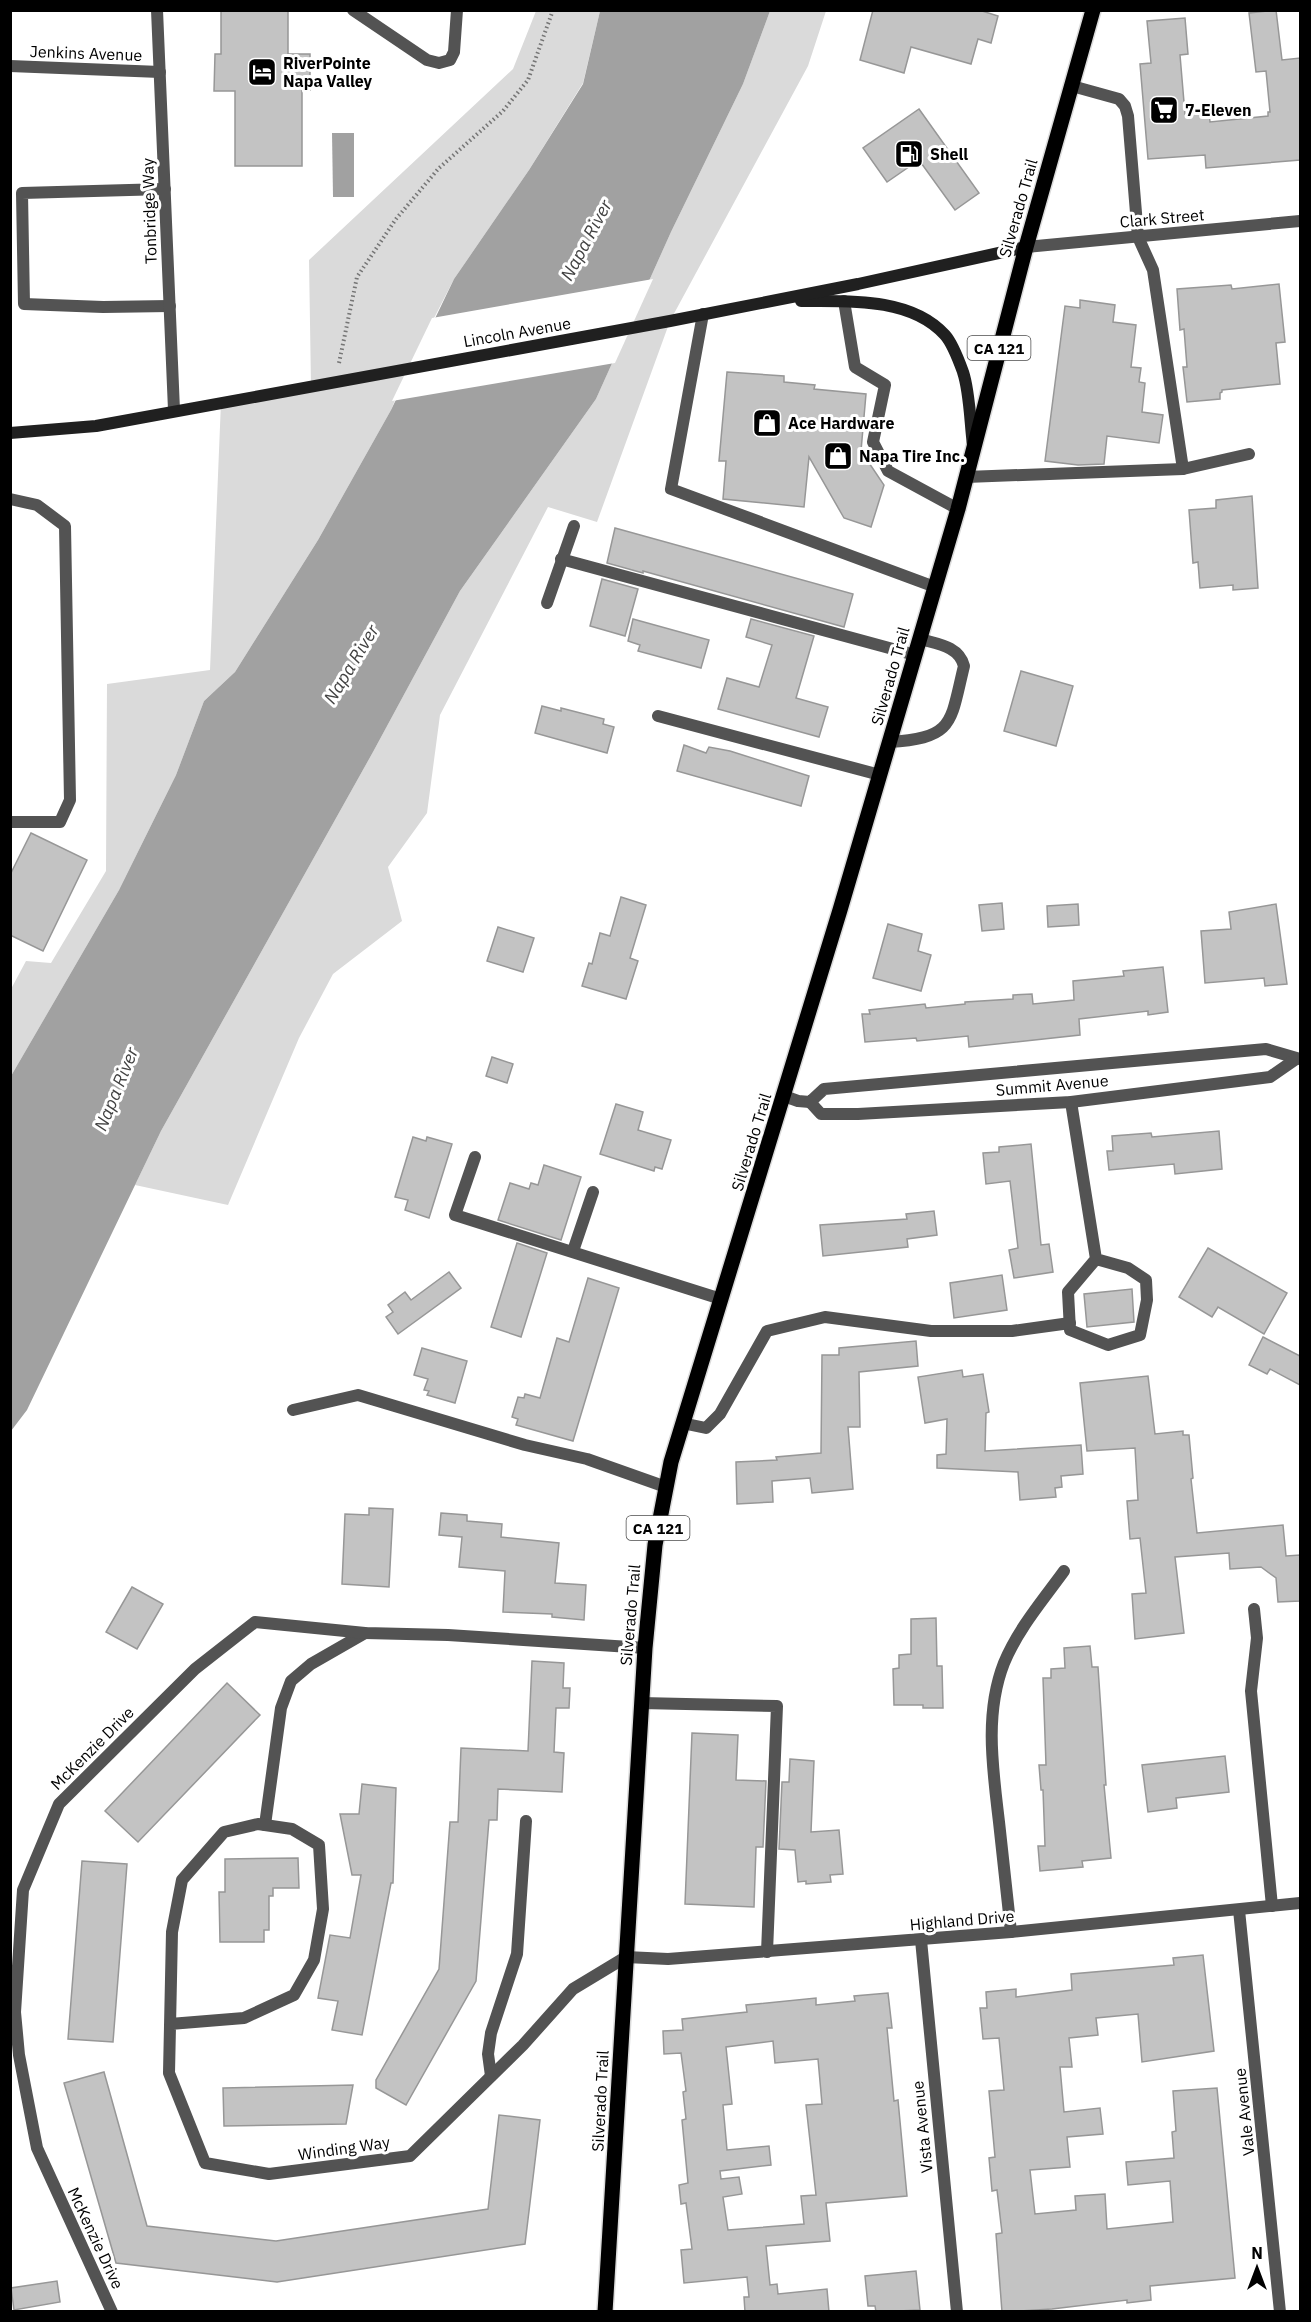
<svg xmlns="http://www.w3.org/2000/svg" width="1311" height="2322" font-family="'IBM Plex Sans',sans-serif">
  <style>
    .green { fill: #dadada }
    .water { fill: #a1a1a1 }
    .pier { fill: #fff }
    .building { fill: #c3c3c3; stroke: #979797; stroke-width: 1.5; fill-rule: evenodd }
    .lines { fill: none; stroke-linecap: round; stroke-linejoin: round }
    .primary-casing { stroke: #dbdbdb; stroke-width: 18 }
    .path { stroke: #757575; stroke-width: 4; stroke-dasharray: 1.5 3; stroke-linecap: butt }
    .service { stroke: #535353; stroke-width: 12 }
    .minor { stroke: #535353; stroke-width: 12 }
    .secondary { stroke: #202020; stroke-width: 12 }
    .primary { stroke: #000; stroke-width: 15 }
    .labels { text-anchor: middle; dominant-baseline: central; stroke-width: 6; stroke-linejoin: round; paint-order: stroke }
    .shield { fill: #fff; stroke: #4c4c4c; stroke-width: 1.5 }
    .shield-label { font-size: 15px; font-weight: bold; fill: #000 }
    .street-label { font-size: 16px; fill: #000; stroke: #fff }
    .poi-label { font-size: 16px; font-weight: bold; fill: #000; stroke: #fff; text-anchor: start }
    .water-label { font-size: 18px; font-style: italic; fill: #424242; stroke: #fff }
  </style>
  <rect width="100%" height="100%" fill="#fff"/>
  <g class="green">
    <path d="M536,11H600L583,83L529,170L454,279L408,369L391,410L318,540L235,672L204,701L176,775L119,890L11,1076V989L26,961L51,963L106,871L107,684L210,670L221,402L311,386L309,260L513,69Z"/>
    <path d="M770,11H826L808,66L670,321L597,522L548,507L440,715L427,813L388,867L402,921L333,974L299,1038L228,1205L135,1185L161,1131L373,752L460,591L596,399L671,232L743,84Z"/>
  </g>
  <g class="water">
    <path d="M600,11H770L743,84L671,232L596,399L460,591L373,752L161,1131L27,1410L11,1431V1076L119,890L176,775L204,701L235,672L318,540L391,410L454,279L529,170L583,84Z"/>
    <path d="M332,133H354V197H333Z"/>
  </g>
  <path class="pier" d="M653,279L615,363L392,401L432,318Z"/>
  <g class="building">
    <path d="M221,10H288V54H310V90H302V166H235V91H214L215,54H221Z"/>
    <path d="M873,10H979L998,16L991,43L978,39L971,64L911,47L904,73L860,60Z"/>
    <path d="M1276,10L1282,60L1300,58V160L1206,168L1205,155L1148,159L1140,64L1151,63L1147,21L1185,18L1188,54L1180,55L1185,114L1209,112L1210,122L1268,116V112H1270L1266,71L1256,72L1249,13Z"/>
    <path d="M919,109L979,193L955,210L919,160L887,182L863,148Z"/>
    <path d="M1279,284L1285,342L1276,343L1280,384L1222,390V392L1220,393V399L1187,402L1183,367H1187L1184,329L1180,330L1177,289L1231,285L1232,289Z"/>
    <path d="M1080,300L1115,305L1113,322L1136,325L1131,367L1141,368L1139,382L1145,383L1142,412L1163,415L1159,443L1107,436L1104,464L1078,465L1045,461L1065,306L1080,308Z"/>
    <path d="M727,372L784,376V382L815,385L814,389L866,394L861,451L884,485L871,527L844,518L809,457L804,507L723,499L726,461H719Z"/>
    <path d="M1252,496L1258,588L1233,590V585L1200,588L1198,562L1193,563L1189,510L1216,508V500Z"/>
    <path d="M615,528L853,594L844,627L643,571V573L607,563Z"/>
    <path d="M602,579L638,589L625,636L590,626Z"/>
    <path d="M633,619L709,640L701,668L638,651L640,645L628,641Z"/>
    <path d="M751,619L814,636L796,698L828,707L819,737L718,709L727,678L759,687L772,645L746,637Z"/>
    <path d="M1021,671L1073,686L1056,746L1004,731Z"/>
    <path d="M542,706L561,711V708L604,719L603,724L614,727L607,753L535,733Z"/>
    <path d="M684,745L706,753L709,747L730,751L809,776L801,806L677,771Z"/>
    <path d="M31,833L87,860L43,951L10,935V875Z"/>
    <path d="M621,897L646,905L630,958L638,961L626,999L582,986L589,963L592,964L600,933L610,936Z"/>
    <path d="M1002,903L1004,929L982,931L979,905Z"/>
    <path d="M1078,904L1079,925L1048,927L1047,906Z"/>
    <path d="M1276,904L1287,984L1265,986L1264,978L1205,983L1201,931L1231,929L1229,912Z"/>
    <path d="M888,924L922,934L918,951L931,955L921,991L873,978Z"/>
    <path d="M498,927L534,938L523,972L487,961Z"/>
    <path d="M1163,967L1168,1012L1148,1015V1011L1079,1019L1080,1035L969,1047L968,1036L917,1041L916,1038L865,1042L862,1014H870L869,1010L925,1004L926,1008L965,1004V1002L1013,999V995L1032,994L1033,1004L1074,1000L1073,981L1124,976L1123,971Z"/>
    <path d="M492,1057L513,1064L507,1083L486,1076Z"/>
    <path d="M616,1104L643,1112L638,1130L671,1140L662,1169L655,1167L654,1171L600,1154Z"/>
    <path d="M1219,1131L1222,1169L1175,1174L1174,1164L1109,1170L1107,1151H1113L1112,1136L1151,1133L1152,1137Z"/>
    <path d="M413,1137L426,1141L427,1137L452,1144L429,1218L405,1210L408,1200L395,1197Z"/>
    <path d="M1031,1144L1041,1245L1049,1244L1053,1272L1014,1278L1009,1250L1018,1248L1010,1181L986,1184L983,1153L999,1152V1147Z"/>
    <path d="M544,1165L581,1177L561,1240L498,1220L510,1183L529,1189L531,1183L538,1185Z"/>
    <path d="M934,1211L937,1235L907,1239L908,1247L823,1256L820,1225L907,1219L906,1214Z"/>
    <path d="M517,1243L547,1253L521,1337L491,1327Z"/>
    <path d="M1208,1248L1287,1293L1264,1334L1218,1307L1212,1317L1179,1297Z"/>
    <path d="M449,1272L461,1288L398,1334L386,1317L393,1312L388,1305L405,1292L411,1300Z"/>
    <path d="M1002,1275L1007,1310L954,1318L950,1283Z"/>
    <path d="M588,1278L619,1288L573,1441L516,1425L518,1419L512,1417L518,1397L524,1398L525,1394L540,1398L557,1338L569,1342Z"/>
    <path d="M1132,1289L1134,1322L1087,1327L1084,1294Z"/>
    <path d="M1263,1337L1300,1356V1385L1270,1369L1267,1374L1249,1365Z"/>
    <path d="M916,1341L918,1366L859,1372L860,1427H848L853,1489L812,1493L810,1478L772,1481L773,1502L737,1504L736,1462L777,1460L776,1457L821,1453L822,1355H839V1348Z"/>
    <path d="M422,1348L467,1361L455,1403L427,1395L429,1391L424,1390L428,1379L414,1375Z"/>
    <path d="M962,1370L963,1377L983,1374L989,1412L986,1413L985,1451L1081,1445L1083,1474L1061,1476L1062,1487L1055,1488L1056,1497L1020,1500L1018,1472L937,1468V1455L946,1454L947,1419L925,1423L918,1377Z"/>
    <path d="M1148,1376L1155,1434L1183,1431V1435H1189L1193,1478L1191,1479L1197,1533L1283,1525L1286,1556L1300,1555V1601L1278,1602L1276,1578L1261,1567L1230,1569L1229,1553L1175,1557L1184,1633L1135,1639L1132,1594L1146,1593L1140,1538L1130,1539L1127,1501L1138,1500L1135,1448L1087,1451L1080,1383Z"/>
    <path d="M369,1508L393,1509L389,1587L342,1584L345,1514L369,1515Z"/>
    <path d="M441,1513L467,1515V1521L502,1524L501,1537L559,1543L555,1583L586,1585L584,1620L552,1617V1614L503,1612L505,1571L459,1567L462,1537L439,1535Z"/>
    <path d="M132,1587L163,1604L137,1649L106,1632Z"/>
    <path d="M936,1618L937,1666H942L943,1708H923V1705H894L893,1669L899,1668V1655L911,1654V1619Z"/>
    <path d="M1090,1646L1092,1667H1098L1106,1785H1104L1111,1858L1082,1861L1083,1867L1040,1871L1038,1846H1045L1043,1790H1041L1039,1765H1046L1043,1678H1051V1669L1065,1668L1064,1648Z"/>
    <path d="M532,1661L564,1663L563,1688H570L569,1708H556L554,1752L564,1753L562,1792L498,1789L497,1820H489L476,1981L406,2105L376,2088V2080L439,1969L450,1822H458L461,1748L528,1751Z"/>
    <path d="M227,1683L260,1715L138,1842L105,1811Z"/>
    <path d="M692,1733L738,1735L736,1780L766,1781L763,1847H756L754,1907L685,1904Z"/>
    <path d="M1225,1756L1229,1792L1176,1798L1177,1808L1148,1812L1142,1765Z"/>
    <path d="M790,1759L814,1761L811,1832L839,1830L843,1874L830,1875L831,1882L806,1884V1881L798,1882L795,1850L779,1849L782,1782H789Z"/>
    <path d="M362,1784L396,1788L393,1883H391L362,2035L332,2030L338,2001L318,1998L330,1935L350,1938L361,1875H352L340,1814H359Z"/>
    <path d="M298,1858L299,1888H273V1896H269V1930H264V1942H220L219,1892H225V1859Z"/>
    <path d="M82,1861L127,1864L113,2042L68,2039Z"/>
    <path d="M1203,1955L1214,2051L1142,2062L1138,2014L1096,2018L1098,2035L1069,2038L1072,2067H1060L1064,2112L1100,2108L1103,2134L1067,2137L1070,2167L1030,2170L1035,2214L1076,2210L1075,2196L1105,2194L1107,2229L1173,2222L1170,2181L1128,2185L1126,2162L1174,2158L1172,2132L1176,2131L1173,2091L1217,2088L1235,2278L1150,2286L1151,2300L1127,2303V2300L1052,2309L1002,2312L996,2234L1002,2233L997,2190L992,2191L989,2158L995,2157L989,2091L1004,2090L999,2038L983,2039L980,2008H987L986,1992L1016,1989V1997L1072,1990L1071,1974L1174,1965L1173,1958Z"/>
    <path d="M888,1993L892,2028H887L894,2101L898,2100L907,2196L826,2203L830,2241L766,2246L770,2285L777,2284L778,2294L827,2289L829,2312H745L744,2297H749L747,2277L684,2283L681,2250L692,2249L686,2203L681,2204L679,2185L688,2183L682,2120L686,2119L683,2092L686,2091L681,2053L664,2054L663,2031L683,2030L682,2019L747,2012L746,2005L816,1998V2005L855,2001L854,1996ZM773,2041L775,2063L818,2059L822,2104L806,2105L816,2195L801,2196L804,2224L728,2230L723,2197L742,2194L739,2177L721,2179L720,2171L771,2165L769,2146L727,2150L723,2105L732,2104L726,2047Z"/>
    <path d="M104,2072L147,2226L276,2241L488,2209L499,2115L540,2120L525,2244L277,2282L116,2263L64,2083Z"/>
    <path d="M353,2085L346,2124L224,2126L223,2088Z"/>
    <path d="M916,2271L920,2310L876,2312L875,2306H868L865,2276Z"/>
    <path d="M57,2281L60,2302L14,2310L11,2288Z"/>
  </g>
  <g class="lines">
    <g class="primary-casing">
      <path id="primary" d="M605,2312L645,1648L655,1545L671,1462L840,910L935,587L958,509L1026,247L1093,10"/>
    </g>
    <path class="path" d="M339,363L357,277L396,219L439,168L503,111L528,80L553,10"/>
    <g class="service">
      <path d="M1072,86L1119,99L1125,106L1128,116L1138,237L1153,270L1183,469"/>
      <path d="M165,189L22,193L24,304L103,307L170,306"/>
      <path d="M844,301L855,367L885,385L873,442L888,471L958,509"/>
      <path d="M703,314L671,489L935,587"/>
      <path d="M966,477L1183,469L1249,454"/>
      <path d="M10,499L37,505L65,526L70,800L60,822H10"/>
      <path d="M561,559L915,655"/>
      <path d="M547,603L574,526"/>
      <path d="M658,716L880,775"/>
      <path d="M889,742C955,738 950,723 964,666C959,646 937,644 920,639"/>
      <path d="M1071,1102L1096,1259L1128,1268L1146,1280L1147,1300L1140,1335L1108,1345L1070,1330L1068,1292L1096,1259"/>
      <path d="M475,1157L455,1215L721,1299"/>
      <path d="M573,1251L593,1192"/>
      <path d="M293,1410L358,1395L525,1445L587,1459L666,1487"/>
      <path d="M682,1423L706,1428L720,1414L767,1331L825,1317L931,1331H1012L1070,1323"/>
      <path d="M1254,1609L1257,1638L1251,1691L1272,1906"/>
      <path d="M641,1703L777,1706L767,1952"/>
      <path d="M491,2076L488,2054L491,2033L517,1954L526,1821"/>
    </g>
    <g class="minor">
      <path d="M157,10L174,410"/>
      <path d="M353,10L427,60L439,63L450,60L454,52L457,10"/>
      <path d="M10,66L160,72"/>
      <path d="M1026,247L1300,221"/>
      <path d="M784,1096L798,1101L810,1102L824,1089L1266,1049L1300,1059"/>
      <path d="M810,1102L821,1114H858L1071,1102L1270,1077L1296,1059"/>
      <path d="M265,1825L281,1708L291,1681L311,1664L365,1633"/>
      <path d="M1239,1910L1280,2312"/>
      <path d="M1011,1932C1007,1896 1003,1859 999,1822C993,1770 984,1714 1004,1663C1018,1629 1043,1600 1064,1571"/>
      <path d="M921,1940L957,2312"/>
      <path d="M170,2024L244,2018L294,1995L314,1960L323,1909L319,1845L292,1829L258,1824L224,1832L182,1880L172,1932L169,2073L205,2163L269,2174L410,2156L523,2045L573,1989L626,1957L668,1959L1011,1932L1300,1903"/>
      <path d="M112,2312L37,2148L19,2055L15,2012L23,1890L59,1804L195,1669L255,1622L365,1633L448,1635L645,1648"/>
    </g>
    <g class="secondary">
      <path d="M801,301C847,301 911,297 945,335C953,344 959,361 963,372C970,393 970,423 973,445"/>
      <path d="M10,433L96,426L670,321L858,284L1026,247"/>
    </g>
    <use href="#primary" class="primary"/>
  </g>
  <defs>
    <g id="hotel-square" transform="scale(1.5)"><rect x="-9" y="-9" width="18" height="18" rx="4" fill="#000" stroke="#fff"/><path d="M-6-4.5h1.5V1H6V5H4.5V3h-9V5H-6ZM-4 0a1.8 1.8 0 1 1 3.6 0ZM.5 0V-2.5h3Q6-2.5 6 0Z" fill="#fff"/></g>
    <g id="supermarket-square" transform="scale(1.5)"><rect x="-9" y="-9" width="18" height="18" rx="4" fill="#000" stroke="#fff"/><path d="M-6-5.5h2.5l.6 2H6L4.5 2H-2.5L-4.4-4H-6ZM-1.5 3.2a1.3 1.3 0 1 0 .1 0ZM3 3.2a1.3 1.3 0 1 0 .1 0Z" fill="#fff"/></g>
    <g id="fuel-square" transform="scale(1.5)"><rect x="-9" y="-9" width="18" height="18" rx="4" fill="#000" stroke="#fff"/><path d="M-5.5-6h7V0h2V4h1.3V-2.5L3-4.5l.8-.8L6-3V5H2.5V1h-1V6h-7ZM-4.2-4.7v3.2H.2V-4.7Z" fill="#fff"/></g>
    <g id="shop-square" transform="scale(1.5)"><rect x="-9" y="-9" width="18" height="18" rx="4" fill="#000" stroke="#fff"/><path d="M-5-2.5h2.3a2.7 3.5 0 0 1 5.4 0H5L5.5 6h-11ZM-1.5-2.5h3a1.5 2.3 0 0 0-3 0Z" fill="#fff"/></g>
  </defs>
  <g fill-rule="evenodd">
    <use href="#hotel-square" x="262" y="72"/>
    <use href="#supermarket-square" x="1164" y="110"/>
    <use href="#fuel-square" x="909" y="154"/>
    <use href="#shop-square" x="767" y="423"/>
    <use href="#shop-square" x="838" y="456"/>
  </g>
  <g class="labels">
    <g class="shield">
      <rect x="967.5" y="336" width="63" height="24" rx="4.5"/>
      <rect x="626.5" y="1516" width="63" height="24" rx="4.5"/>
    </g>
    <g class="shield-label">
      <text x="999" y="348">CA 121</text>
      <text x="658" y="1528">CA 121</text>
    </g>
    <g class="street-label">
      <text transform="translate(86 53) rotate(2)">Jenkins Avenue</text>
      <text transform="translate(1018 208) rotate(-74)">Silverado Trail</text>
      <text transform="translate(149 211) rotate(-92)">Tonbridge Way</text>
      <text transform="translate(1162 218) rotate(-5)">Clark Street</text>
      <text transform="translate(517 332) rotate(-10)">Lincoln Avenue</text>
      <text transform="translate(890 676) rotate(-74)">Silverado Trail</text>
      <text transform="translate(1052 1085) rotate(-5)">Summit Avenue</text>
      <text transform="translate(751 1142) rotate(-73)">Silverado Trail</text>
      <text transform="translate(630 1615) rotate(-85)">Silverado Trail</text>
      <text transform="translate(92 1748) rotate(-45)">McKenzie Drive</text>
      <text transform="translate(962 1920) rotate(-5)">Highland Drive</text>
      <text transform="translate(600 2101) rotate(-87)">Silverado Trail</text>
      <text transform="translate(1244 2112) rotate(-96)">Vale Avenue</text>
      <text transform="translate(922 2127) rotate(-96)">Vista Avenue</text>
      <text transform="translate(344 2148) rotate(-8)">Winding Way</text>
      <text transform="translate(96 2238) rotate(65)">McKenzie Drive</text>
    </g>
    <g class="poi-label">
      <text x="283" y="63">RiverPointe<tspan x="283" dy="18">Napa Valley</tspan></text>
      <text x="1185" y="110">7-Eleven</text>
      <text x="930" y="154">Shell</text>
      <text x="788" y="423">Ace Hardware</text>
      <text x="859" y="456">Napa Tire Inc.</text>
    </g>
    <g class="water-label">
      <text transform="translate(586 240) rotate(-62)">Napa River</text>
      <text transform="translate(351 664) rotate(-59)">Napa River</text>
      <text transform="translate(116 1089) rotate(-68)">Napa River</text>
    </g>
  </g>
  <rect width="1311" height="2322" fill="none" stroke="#000000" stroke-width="24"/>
  <g transform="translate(1257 2268)" stroke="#ffffff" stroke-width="4.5" paint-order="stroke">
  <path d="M0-4.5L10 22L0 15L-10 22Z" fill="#000000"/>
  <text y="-9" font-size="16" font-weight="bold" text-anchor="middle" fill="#000000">N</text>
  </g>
</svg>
